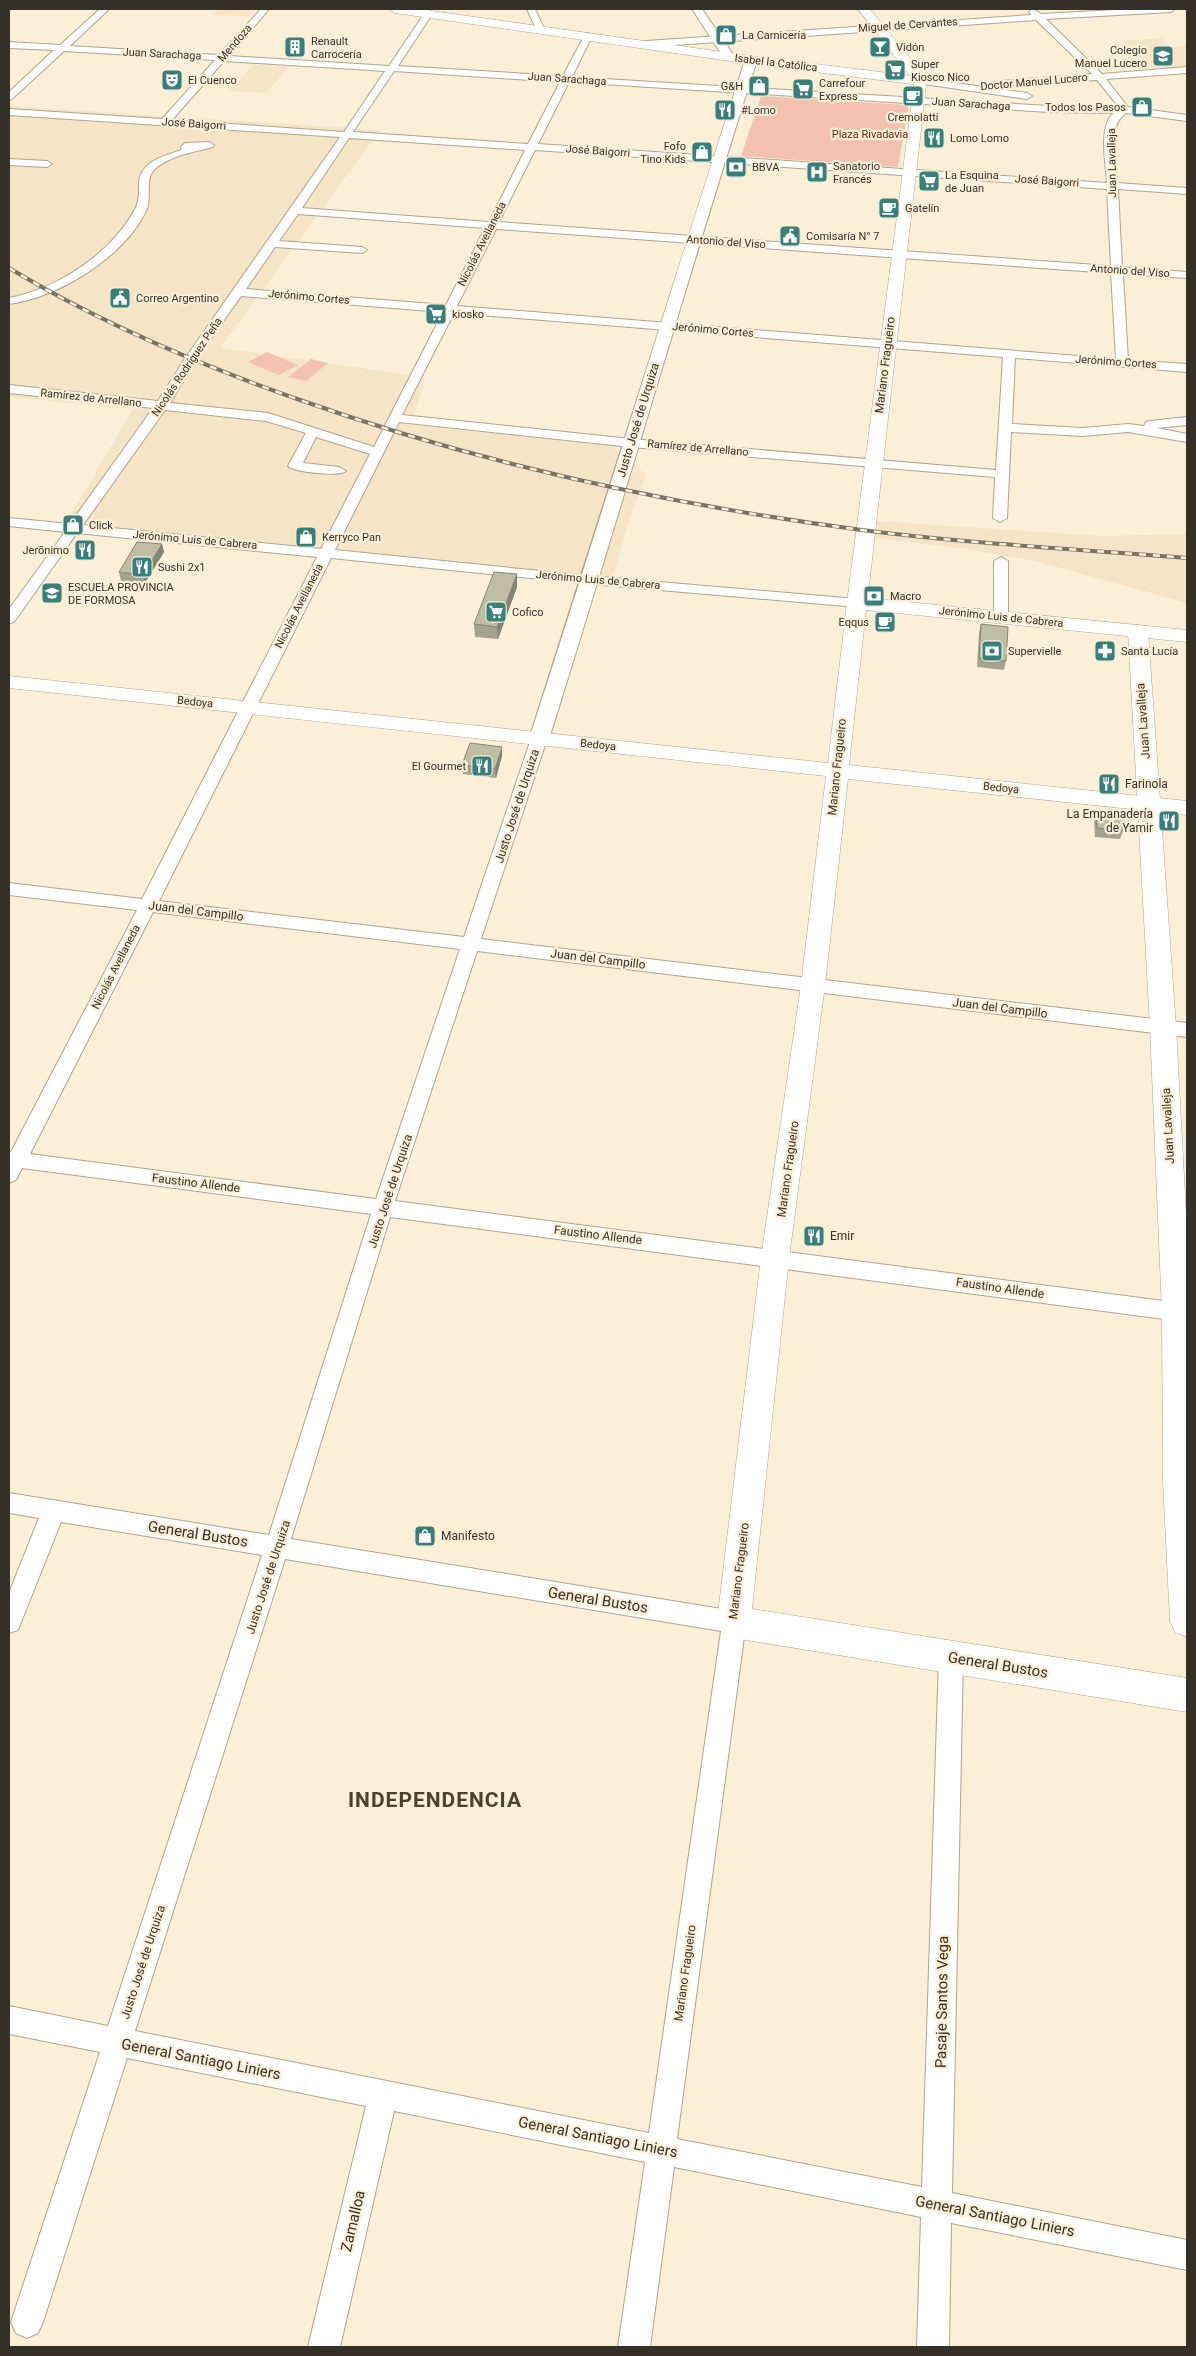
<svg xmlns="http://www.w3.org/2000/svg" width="1196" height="2356" font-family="Roboto,sans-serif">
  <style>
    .built { fill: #f5e4c5 }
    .green { fill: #f4c1b0 }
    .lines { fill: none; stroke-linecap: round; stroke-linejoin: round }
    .minor-casing { stroke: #b0a48d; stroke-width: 2 }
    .tertiary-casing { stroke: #b0a48d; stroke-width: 2 }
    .secondary-casing { stroke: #b0a48d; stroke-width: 1 }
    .primary-casing { stroke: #b0a48d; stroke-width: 1 }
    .minor { fill: #fff; fill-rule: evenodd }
    .tertiary { fill: #fff; fill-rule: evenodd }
    .secondary { fill: #fff; fill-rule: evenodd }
    .primary { fill: #fff; fill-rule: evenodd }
    .rail-casing { stroke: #7a7264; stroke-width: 4 }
    .rail { stroke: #fcefd8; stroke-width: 2.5; stroke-dasharray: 7; stroke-linecap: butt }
    .wall { fill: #a4a38d }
    .shaded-wall { fill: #868473 }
    .building { fill: #bfbda4; stroke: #868473 }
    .labels { text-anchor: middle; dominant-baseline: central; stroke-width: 4.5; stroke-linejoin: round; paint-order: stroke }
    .far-street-label { font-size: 11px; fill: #363128; stroke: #fcefd8 }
    .far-poi-label { font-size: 11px; fill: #363128; stroke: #fcefd8; text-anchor: start }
    .far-park-label { font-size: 11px; fill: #692810; stroke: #fcefd8 }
    .street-label { font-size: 12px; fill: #363128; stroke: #fcefd8 }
    .poi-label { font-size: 12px; fill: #363128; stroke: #fcefd8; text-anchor: start }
    .near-street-label { font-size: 15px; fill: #363128; stroke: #fcefd8 }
    .near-district-label { font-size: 21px; font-weight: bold; letter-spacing: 1px; fill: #4b412d; stroke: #fcefd8 }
  </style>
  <rect width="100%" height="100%" fill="#fcefd8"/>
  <g class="built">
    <path d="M218,9H255L249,16L213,15Z"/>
    <path d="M1161,38L1171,47L1187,46V66L1153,68L1123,41Z"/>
    <path d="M253,65L290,66L266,93L229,91Z"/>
    <path d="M9,106L380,130L220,348L425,377L412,425L613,445L646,475L633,509L611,582L62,530L133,409L9,397Z"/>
    <path d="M877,521L1102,536L1187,534V603L1035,561L961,548L874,538Z"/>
  </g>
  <g class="green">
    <path d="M761,96L909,105L898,167L741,156Z"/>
    <path d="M267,352L298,365L279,375L248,362Z"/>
    <path d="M311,359L328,363L306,381L288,377Z"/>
  </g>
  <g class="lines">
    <g class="minor-casing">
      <g id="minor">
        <path d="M100,9H109L70,46L219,55L261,9H269L229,56L389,66L426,11L429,10L433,13L398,66L563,76L584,36L588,33L592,36L572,77L1049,106L1108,107L1118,106L1097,80L997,86L995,84L1000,81L1092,74L1036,20L646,47L642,44L646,41L1031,15L1029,12L1033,9L1041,14L1133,9H1175L1171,12L1046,19L1102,74L1187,67V73L1106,79L1128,107L1187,115V121L1126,113C1106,127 1116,161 1117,183L1187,188V194L1118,189L1122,267L1187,272V278L1123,274L1128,360L1187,364V372L1015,358L1012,424L1083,428L1128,424L1144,426L1146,422L1150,421L1187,417V425L1157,428L1187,434V442L1128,432L1083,436L1011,432L1007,518L1000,522L993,518L995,477L631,447L399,422L335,550L590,576L857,599L864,603L857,607L590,584L331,558L159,901L464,937L531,739L533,736H545L547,739L481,939L1187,1023V1037L477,951L395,1201L1187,1304V1322L390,1217L291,1539L734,1611L743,1614L746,1622L677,2139L922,2187L939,1657L942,1649L951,1645L960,1649L963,1657L952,2193L1187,2240V2270L951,2223L949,2347H917L921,2217L674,2167L650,2347H618L645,2162L394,2111L340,2347H308L366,2106L127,2058L43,2322L38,2333L27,2338L16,2333L11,2322L100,2052L9,2034V2006L108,2026L262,1555L61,1522L18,1630L9,1633V1593L39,1518L9,1513V1493L269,1535L371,1214L22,1168L16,1180L9,1183V1151L11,1152L137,910L9,895V883L142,899L317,557L77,533L14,622L9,623V609L65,532L9,526V518L70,524L153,408L9,393V385L158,401L184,360L340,137L9,115V109L162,119L215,60L64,51L12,99L9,100V92L54,50L9,48V42L60,45ZM224,61L385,71L344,132L172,120ZM394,71L560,82L528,144L353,132ZM569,82L1049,112L1114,113C1098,124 1106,165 1107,183L538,144ZM349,138L525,150L489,222L302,208ZM535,150L1107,189L1111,266L499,222ZM298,214L485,228L446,305L246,289L275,247L362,253L367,250L362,247L279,241ZM496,229L1111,273L1116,359L457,306ZM241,296L443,312L374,447L268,413L170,403L196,360ZM454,313L1003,357L996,470L631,439L402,415ZM165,410L266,421L306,433L288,466C294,472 340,477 346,471L339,467L303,463L316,437L370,454L321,549L83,525ZM153,912L460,949L376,1199L30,1154ZM285,1559L721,1631L649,2133L135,2031Z"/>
        <path d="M527,9H535L544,29L543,31H537Z"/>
        <path d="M920,78L1027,93L1032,96L1027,99L917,83V79Z"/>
        <path d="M209,142L214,145L213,147C194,152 169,156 155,169C144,179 152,196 147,209C125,257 59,297 9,304V298C58,288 109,255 134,211C139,203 139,195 139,186C138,162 163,156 182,150L181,147L185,143Z"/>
        <path d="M9,159L47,161L52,164L47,167L9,165Z"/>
        <path d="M1001,557L1008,561V617L1001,621L994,617V561Z"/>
      </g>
    </g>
    <g class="tertiary-casing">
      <g id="tertiary">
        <path d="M692,9H702L734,56L732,58H724Z"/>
        <path d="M751,57L757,60C685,286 620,513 549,739L546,743L539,745L532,743L529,739C603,513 671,286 745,60Z"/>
      </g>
    </g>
    <g class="secondary-casing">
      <g id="secondary">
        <path d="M389,9H418L751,56L920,77L926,81L920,85L751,64L395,13Z"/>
        <path d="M857,597L1187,630V642L866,610L849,765L1187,801V815L848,779L825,985L789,1258L752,1609L1187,1678V1712L734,1638L722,1633L717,1622L761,1258L801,985L826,776L9,688V676L828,763L847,603L850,599Z"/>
      </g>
    </g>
    <g class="primary-casing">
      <g id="primary">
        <path d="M858,9H870L922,73L926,85L867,603L864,607L857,609L850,607L847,603L914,85L911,77Z"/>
        <path d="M1138,625L1145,627L1148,631L1176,1027L1187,1233V1637L1175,1632L1170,1621L1163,1481L1162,1312L1150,1027L1128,631L1131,627Z"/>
      </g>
    </g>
    <use href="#minor" class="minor"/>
    <use href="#tertiary" class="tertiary"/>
    <use href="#secondary" class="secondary"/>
    <use href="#primary" class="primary"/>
    <g class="rail-casing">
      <path id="rail" d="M9,268C100,323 200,365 300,400C481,464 671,505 862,530C970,544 1079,549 1187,558"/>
    </g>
    <use href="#rail" class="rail"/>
  </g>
  <g class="wall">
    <path d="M162,544L164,552L145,583L121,581L119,572Z"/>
    <path d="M517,574V587L498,639L475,637L474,624Z"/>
    <path d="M981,624L1006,661L1004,670L977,667L979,633Z"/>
    <path d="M502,756L496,778L463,774L462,765Z"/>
    <path d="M1096,811L1123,831L1120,839L1095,837L1094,819Z"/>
  </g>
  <g class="shaded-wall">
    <path d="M162,544L164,552L145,583L143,575Z"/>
    <path d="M517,574V587L498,639L497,627Z"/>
    <path d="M502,747V756L496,778L495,769Z"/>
  </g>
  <g class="building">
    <path d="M137,542L162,544L143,575L119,572Z"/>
    <path d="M494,572L517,574L497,627L474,624Z"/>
    <path d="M981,624L1008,627L1006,661L979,658Z"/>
    <path d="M470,743L502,747L495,769L462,765Z"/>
    <path d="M1096,811L1122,813L1123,831L1097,828Z"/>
  </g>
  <defs>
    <g id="shop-square" transform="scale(1.125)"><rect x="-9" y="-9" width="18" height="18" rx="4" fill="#377f7b" stroke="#fcefd8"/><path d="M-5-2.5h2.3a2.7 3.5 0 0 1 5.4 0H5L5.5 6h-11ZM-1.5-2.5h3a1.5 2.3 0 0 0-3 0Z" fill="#fff"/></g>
    <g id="building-square" transform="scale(1.125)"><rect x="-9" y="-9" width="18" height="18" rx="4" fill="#377f7b" stroke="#fcefd8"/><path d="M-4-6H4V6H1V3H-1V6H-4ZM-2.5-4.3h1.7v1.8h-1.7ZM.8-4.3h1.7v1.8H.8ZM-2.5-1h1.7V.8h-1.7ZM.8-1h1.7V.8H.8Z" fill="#fff"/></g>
    <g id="bar-square" transform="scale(1.125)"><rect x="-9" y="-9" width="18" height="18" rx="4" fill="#377f7b" stroke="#fcefd8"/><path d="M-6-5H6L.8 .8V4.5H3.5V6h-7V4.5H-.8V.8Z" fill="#fff"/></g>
    <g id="school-square" transform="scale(1.125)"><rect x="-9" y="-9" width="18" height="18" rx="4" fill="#377f7b" stroke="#fcefd8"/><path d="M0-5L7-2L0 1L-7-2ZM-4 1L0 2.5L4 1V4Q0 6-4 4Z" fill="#fff"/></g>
    <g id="supermarket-square" transform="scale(1.125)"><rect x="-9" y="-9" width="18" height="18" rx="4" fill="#377f7b" stroke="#fcefd8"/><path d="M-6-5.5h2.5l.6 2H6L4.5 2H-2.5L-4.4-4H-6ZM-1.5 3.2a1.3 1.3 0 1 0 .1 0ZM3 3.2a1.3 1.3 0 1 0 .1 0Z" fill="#fff"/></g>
    <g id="theatre-square" transform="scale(1.125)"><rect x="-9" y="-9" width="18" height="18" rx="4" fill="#377f7b" stroke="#fcefd8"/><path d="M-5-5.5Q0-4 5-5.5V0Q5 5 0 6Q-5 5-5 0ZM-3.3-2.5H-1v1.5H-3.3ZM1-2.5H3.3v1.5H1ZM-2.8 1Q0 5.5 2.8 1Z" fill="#fff"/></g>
    <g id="cafe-square" transform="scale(1.125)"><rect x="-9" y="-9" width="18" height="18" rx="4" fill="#377f7b" stroke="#fcefd8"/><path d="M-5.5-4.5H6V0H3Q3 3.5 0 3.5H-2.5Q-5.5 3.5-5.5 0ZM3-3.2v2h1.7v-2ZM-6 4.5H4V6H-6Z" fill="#fff"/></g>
    <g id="restaurant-square" transform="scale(1.125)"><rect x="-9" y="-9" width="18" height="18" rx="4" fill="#377f7b" stroke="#fcefd8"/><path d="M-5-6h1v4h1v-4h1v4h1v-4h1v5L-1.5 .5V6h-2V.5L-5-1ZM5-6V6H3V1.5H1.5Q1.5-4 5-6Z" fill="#fff"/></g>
    <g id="bank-square" transform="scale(1.125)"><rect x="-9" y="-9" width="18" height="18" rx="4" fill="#377f7b" stroke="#fcefd8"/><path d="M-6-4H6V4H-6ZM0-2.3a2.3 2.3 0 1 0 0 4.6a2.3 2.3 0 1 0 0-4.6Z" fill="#fff"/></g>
    <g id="hospital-square" transform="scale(1.125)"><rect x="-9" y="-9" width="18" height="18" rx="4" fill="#377f7b" stroke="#fcefd8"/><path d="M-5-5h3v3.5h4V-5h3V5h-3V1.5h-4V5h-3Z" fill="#fff"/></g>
    <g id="civic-square" transform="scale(1.125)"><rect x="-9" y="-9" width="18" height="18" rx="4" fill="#377f7b" stroke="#fcefd8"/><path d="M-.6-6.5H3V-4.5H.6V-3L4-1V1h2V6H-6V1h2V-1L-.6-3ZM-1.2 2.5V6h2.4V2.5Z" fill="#fff"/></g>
    <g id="pharmacy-square" transform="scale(1.125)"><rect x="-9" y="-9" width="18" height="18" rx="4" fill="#377f7b" stroke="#fcefd8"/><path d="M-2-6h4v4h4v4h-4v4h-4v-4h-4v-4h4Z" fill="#fff"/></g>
  </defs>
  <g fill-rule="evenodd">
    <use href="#shop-square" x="726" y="35"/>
    <use href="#building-square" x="295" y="47"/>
    <use href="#bar-square" x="880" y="47"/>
    <use href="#school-square" x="1163" y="56"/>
    <use href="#supermarket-square" x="895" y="70"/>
    <use href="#theatre-square" x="172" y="80"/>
    <use href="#shop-square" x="759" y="86"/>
    <use href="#supermarket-square" x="803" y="89"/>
    <use href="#cafe-square" x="913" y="96"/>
    <use href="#shop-square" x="1142" y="107"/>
    <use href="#restaurant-square" x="725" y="110"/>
    <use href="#restaurant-square" x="934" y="138"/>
    <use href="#shop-square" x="702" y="152"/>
    <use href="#bank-square" x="736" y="167"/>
    <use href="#hospital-square" x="817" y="172"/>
    <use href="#supermarket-square" x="929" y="181"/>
    <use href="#cafe-square" x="889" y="208"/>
    <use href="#civic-square" x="790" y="236"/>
    <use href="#civic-square" x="120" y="298"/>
    <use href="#supermarket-square" x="436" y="314"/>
    <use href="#shop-square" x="73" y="525"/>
    <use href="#shop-square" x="306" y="537"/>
    <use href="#restaurant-square" x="85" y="550"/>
    <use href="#restaurant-square" x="142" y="567"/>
    <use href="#school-square" x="52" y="593"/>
    <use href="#bank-square" x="874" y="596"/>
    <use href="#supermarket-square" x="496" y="612"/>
    <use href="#cafe-square" x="885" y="622"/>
    <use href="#bank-square" x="992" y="651"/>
    <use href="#pharmacy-square" x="1105" y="651"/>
    <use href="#restaurant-square" x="482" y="766"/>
    <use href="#restaurant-square" x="1109" y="784"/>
    <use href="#restaurant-square" x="1169" y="821"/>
    <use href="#restaurant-square" x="814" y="1236"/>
    <use href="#shop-square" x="425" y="1536"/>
  </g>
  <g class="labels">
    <g class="far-street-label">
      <text transform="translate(908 25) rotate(-4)">Miguel de Cervantes</text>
      <text transform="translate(235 43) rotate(-49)">Mendoza</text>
      <text transform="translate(162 54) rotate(3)">Juan Sarachaga</text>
      <text transform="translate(776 63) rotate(7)">Isabel la Católica</text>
      <text transform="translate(567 79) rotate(4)">Juan Sarachaga</text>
      <text transform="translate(1034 82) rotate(-5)">Doctor Manuel Lucero</text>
      <text transform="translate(971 104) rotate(4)">Juan Sarachaga</text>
      <text transform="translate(194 124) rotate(4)">José Baigorri</text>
      <text transform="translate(598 151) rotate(4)">José Baigorri</text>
      <text transform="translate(1112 163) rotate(-91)">Juan Lavalleja</text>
      <text transform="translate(1047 181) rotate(4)">José Baigorri</text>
      <text transform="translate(726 242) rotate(4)">Antonio del Viso</text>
      <text transform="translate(482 244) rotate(-63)">Nicolás Avellaneda</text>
      <text transform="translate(1130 271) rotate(4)">Antonio del Viso</text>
      <text transform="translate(309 297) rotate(5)">Jerónimo Cortes</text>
      <text transform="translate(713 330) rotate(5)">Jerónimo Cortes</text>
      <text transform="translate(1116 362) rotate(4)">Jerónimo Cortes</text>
      <text transform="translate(187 367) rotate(-56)">Nicolás Rodríguez Peña</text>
      <text transform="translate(91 398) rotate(6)">Ramírez de Arrellano</text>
      <text transform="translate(698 448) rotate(5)">Ramírez de Arrellano</text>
      <text transform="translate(195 540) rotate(5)">Jerónimo Luis de Cabrera</text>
      <text transform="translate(598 580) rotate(5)">Jerónimo Luis de Cabrera</text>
      <text transform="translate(299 606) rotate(-63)">Nicolás Avellaneda</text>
      <text transform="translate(1001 617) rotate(6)">Jerónimo Luis de Cabrera</text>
      <text transform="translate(195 702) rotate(6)">Bedoya</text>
      <text transform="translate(598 745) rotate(6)">Bedoya</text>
      <text transform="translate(1001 788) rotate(6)">Bedoya</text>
      <text transform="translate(116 967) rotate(-63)">Nicolás Avellaneda</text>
    </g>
    <g class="far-poi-label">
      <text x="742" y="35">La Carnicería</text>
      <text x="311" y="41">Renault<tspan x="311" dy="13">Carrocería</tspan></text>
      <text x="896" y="47">Vidón</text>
      <text x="1147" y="50" text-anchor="end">Colegio<tspan x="1147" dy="13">Manuel Lucero</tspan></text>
      <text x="911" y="64">Super<tspan x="911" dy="13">Kiosco Nico</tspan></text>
      <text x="188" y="80">El Cuenco</text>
      <text x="819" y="83">Carrefour<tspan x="819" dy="13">Express</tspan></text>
      <text x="743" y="86" text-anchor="end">G&amp;H</text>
      <text x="1126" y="107" text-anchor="end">Todos los Pasos</text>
      <text x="741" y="110">#Lomo</text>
      <text x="913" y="117" text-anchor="middle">Cremolatti</text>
      <text x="950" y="138">Lomo Lomo</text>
      <text x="686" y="146" text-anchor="end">Fofo<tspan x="686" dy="13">Tino Kids</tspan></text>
      <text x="833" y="166">Sanatorio<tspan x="833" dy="13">Francés</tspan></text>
      <text x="752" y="167">BBVA</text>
      <text x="945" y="175">La Esquina<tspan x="945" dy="13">de Juan</tspan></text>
      <text x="905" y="208">Gatelín</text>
      <text x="806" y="236">Comisaría N° 7</text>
      <text x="136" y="298">Correo Argentino</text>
      <text x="452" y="314">kiosko</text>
      <text x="89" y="525">Click</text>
      <text x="322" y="537">Kerryco Pan</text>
      <text x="69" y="550" text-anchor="end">Jerōnimo</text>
      <text x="158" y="567">Sushi 2x1</text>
      <text x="68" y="587">ESCUELA PROVINCIA<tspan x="68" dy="13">DE FORMOSA</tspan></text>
      <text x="890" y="596">Macro</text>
      <text x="512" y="612">Cofico</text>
      <text x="869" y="622" text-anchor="end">Eqqus</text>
      <text x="1008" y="651">Supervielle</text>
      <text x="1121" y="651">Santa Lucía</text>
      <text x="466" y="766" text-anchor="end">El Gourmet</text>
    </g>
    <g class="far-park-label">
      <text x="870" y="134">Plaza Rivadavia</text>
    </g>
    <g class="street-label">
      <text transform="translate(885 365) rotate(-83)">Mariano Fragueiro</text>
      <text transform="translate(638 420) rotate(-73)">Justo José de Urquiza</text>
      <text transform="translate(1143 721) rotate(-94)">Juan Lavalleja</text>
      <text transform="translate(837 767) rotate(-84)">Mariano Fragueiro</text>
      <text transform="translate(517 806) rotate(-72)">Justo José de Urquiza</text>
      <text transform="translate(196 911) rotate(7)">Juan del Campillo</text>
      <text transform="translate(598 959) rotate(7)">Juan del Campillo</text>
      <text transform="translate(1000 1008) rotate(7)">Juan del Campillo</text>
      <text transform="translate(1168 1126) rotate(-93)">Juan Lavalleja</text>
      <text transform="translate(788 1169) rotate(-82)">Mariano Fragueiro</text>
      <text transform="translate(196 1183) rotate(7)">Faustino Allende</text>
      <text transform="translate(390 1191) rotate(-72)">Justo José de Urquiza</text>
      <text transform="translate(598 1235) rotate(7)">Faustino Allende</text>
      <text transform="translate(1000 1288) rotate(8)">Faustino Allende</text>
      <text transform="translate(739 1571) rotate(-83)">Mariano Fragueiro</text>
      <text transform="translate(268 1577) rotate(-72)">Justo José de Urquiza</text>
      <text transform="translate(143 1962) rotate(-72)">Justo José de Urquiza</text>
      <text transform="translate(685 1973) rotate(-82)">Mariano Fragueiro</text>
    </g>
    <g class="poi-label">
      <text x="1125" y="784">Farinola</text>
      <text x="1153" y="814" text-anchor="end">La Empanadería<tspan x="1153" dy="14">de Yamir</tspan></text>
      <text x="830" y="1236">Emir</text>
      <text x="441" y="1536">Manifesto</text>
    </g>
    <g class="near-street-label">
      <text transform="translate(198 1534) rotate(9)">General Bustos</text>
      <text transform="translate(598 1600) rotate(9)">General Bustos</text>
      <text transform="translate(998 1665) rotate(9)">General Bustos</text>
      <text transform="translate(942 2002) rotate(-89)">Pasaje Santos Vega</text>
      <text transform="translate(201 2059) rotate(11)">General Santiago Liniers</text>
      <text transform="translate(598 2137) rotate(11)">General Santiago Liniers</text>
      <text transform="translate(995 2216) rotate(11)">General Santiago Liniers</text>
      <text transform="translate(353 2221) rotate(-77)">Zamalloa</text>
    </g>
    <g class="near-district-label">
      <text x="435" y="1800">INDEPENDENCIA</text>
    </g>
  </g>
  <rect width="1196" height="2356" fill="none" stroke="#363128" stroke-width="20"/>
</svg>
